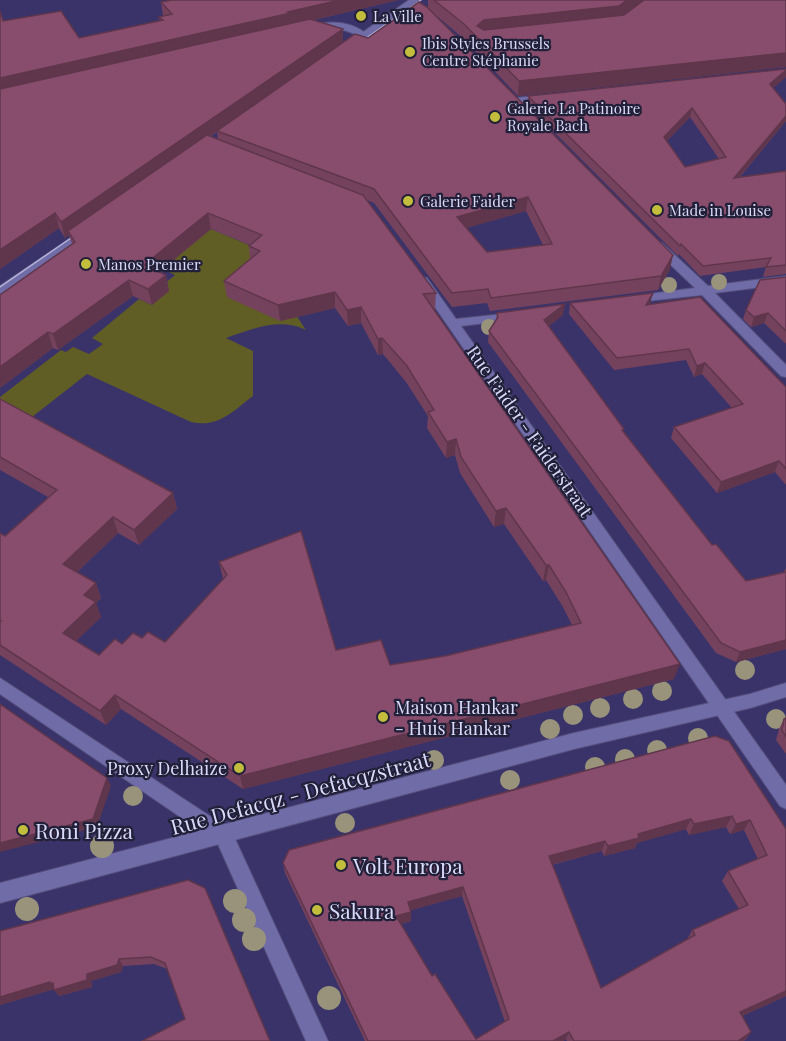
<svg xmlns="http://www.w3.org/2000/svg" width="786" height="1041" font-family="'Playfair Display',serif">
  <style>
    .green { fill: #605d25 }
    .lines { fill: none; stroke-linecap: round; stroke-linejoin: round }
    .minor-casing { stroke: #554f7d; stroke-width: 2 }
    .tertiary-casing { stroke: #554f7d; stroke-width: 2 }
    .secondary-casing { stroke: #554f7d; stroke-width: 2 }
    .minor { fill: #706ca7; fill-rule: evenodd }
    .tertiary { fill: #706ca7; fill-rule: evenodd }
    .secondary { fill: #706ca7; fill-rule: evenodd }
    .tram { stroke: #b4b2d8; stroke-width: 1.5 }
    .tree { fill: #98937a }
    .wall { fill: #75425e; fill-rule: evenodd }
    .shaded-wall { fill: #5f364c }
    .building { fill: #884d6d; stroke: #5f364c; stroke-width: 1.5; fill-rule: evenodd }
    .poi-dot { fill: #c3bd3e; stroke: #222038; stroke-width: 2 }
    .labels { text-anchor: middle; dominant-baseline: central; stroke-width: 4.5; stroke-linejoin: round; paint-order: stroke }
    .far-poi-label { font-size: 15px; fill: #d9d9fa; stroke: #222038; text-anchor: start }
    .street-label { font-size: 18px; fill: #d9d9fa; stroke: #222038 }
    .poi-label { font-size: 18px; fill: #d9d9fa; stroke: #222038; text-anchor: start }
    .near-street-label { font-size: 21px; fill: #d9d9fa; stroke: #222038 }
    .near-poi-label { font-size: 21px; fill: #d9d9fa; stroke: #222038; text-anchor: start }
  </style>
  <rect width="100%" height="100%" fill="#3a3369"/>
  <path class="green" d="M189,220L264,251L296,315L306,330C279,317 253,329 226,338L253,351V396C232,412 218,428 191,422L87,374L23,424L0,411V397L61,350L66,352L73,347L89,354L103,344L92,338L139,299L152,305L160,287L175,275L150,263Z"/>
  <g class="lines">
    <g class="minor-casing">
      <g id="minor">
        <path d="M323,23C340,21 356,24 369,36L361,38C335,20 314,36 302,29Z"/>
        <path d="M547,95L551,96V100L514,104L509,101L514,98Z"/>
        <path d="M658,242L662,243L708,286L786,276V284L715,293L786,365V377L781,376L702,295L629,303L627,300L633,296L695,288L654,249V243Z"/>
        <path d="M423,277L427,278L456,319L521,312L523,315L521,318L517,319L461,326L786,785V809L780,806L419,284V278Z"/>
        <path d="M0,678L231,830L328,1041H306L217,842L0,694Z"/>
      </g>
    </g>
    <g class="tertiary-casing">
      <path id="tertiary" d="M786,683V697L750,708L574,749L0,903V883L574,733L750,694Z"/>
    </g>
    <g class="secondary-casing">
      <g id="secondary">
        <path d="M409,0H419L349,50H343V46Z"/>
        <path d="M86,228L92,231L90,233L0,296V286Z"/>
      </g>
    </g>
    <use href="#minor" class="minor"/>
    <use href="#tertiary" class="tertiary"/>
    <use href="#secondary" class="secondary"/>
    <g class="tram">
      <path d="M352,48L421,0"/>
      <path d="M0,287L84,229"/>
    </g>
  </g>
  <g class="tree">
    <circle cx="719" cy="282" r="8"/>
    <circle cx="669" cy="285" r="8"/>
    <circle cx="489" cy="327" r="8"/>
    <circle cx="745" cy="670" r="10"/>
    <circle cx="662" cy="691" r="10"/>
    <circle cx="633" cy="699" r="10"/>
    <circle cx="600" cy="708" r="10"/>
    <circle cx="573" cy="715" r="10"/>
    <circle cx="776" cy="719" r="10"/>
    <circle cx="550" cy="729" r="10"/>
    <circle cx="698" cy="738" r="10"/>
    <circle cx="657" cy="750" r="10"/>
    <circle cx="625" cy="759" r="10"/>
    <circle cx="434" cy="760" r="10"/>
    <circle cx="595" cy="767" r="10"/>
    <circle cx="510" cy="780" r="10"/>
    <circle cx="133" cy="796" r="10"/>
    <circle cx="345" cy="823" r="10"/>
    <circle cx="102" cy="846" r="12"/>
    <circle cx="235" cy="901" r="12"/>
    <circle cx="27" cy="909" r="12"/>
    <circle cx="244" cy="920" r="12"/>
    <circle cx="254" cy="939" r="12"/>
    <circle cx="329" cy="998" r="12"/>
  </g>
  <g class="wall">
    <path d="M172,0H398L314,20L343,43L368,38L428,8V0H786V68V67L518,96L463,38L432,12L670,269L658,290L490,311L487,303L452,307L374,203L367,200L436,293L435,309H434L674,679L243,789L121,709L106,725L0,655V533L5,536L48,497L0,470V399L173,493L177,509L139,545L118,533L77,572L96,583L101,598L96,603L101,617L76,641L99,655L122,644L142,638L165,642L223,579L219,562L336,650L390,665L445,656L572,625L563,607L546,580L543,581L504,524L494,527L460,473L455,455L446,458L427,428L428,416L406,382L383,354L378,355L361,323L348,326L335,308L280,321L227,297L224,281L250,259L249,246L250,245L211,229L159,272L166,275L169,291L152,305L133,296L58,350L53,348L0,388V295L72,244L69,235L65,238L59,228L0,269V11L3,21L79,38L160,21L159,17L163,16L161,2ZM638,4L623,15L636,5ZM217,132L218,140L210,137ZM526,211L543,245L487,252L466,228Z"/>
    <path d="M786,77L773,88L786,121L740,177L786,171V274L763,277L766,267L700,276L679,254L678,256L527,105L528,96ZM690,117L719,159L685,167L667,141Z"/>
    <path d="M786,277V344L764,323L751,327L743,319L746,310Z"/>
    <path d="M570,303L650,304L786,387V485L775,472L717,493L671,438L674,427L732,408L702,374L694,377L686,360L614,370L569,314Z"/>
    <path d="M497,313L563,315L549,326L624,432L712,545L746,581L784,572L786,568V649L736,662L716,653L488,342L489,331L496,320Z"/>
    <path d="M786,718V754L776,740L779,729L784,719Z"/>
    <path d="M715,736L786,829V996L742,1016L751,1032L745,1040L743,1041H567L566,1039L563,1041H365L285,873L283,863ZM726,827L730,834L744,830L758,859L728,871L722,881L739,909L692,930L687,940L601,988L552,865L602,851L604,856L635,848L637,843L686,829L689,835ZM462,896L505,1022L476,1039L432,976L401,924L411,921V910Z"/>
    <path d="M188,880L185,1019L167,969L154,964L123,966L121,972L91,981L92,987L59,996L54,990V989L0,1005V931Z"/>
  </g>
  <g class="shaded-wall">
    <path d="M340,0H398L0,94V78Z"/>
    <path d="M627,0H663V2L636,5L617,20L483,34L477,26L484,20Z"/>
    <path d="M343,29V43L70,234L68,231L69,235L65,238L61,222Z"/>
    <path d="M786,53V67L518,96L519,81Z"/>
    <path d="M786,70V77L767,93L770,84Z"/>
    <path d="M692,108L690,117L662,146L664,137Z"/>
    <path d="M786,116V121L731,187L734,178Z"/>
    <path d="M528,197L526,211L456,231L457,217Z"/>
    <path d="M55,213L59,228L0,269V250Z"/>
    <path d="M208,213L211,229L148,281L144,265Z"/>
    <path d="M673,255L670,269L658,290L661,276Z"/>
    <path d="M166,275L169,291L152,305L148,289Z"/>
    <path d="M129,280L133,296L58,350L53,334Z"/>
    <path d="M335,292V308L280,321L278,305Z"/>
    <path d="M653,293L650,304L646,305Z"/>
    <path d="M565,304L563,315L543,331L544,320Z"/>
    <path d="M361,307V323L348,326L347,310Z"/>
    <path d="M768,313L764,323L751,327L754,317Z"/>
    <path d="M48,332L53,348L0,388V367Z"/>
    <path d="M382,338L383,354L378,355V339Z"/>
    <path d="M705,363L702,374L694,377L697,366Z"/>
    <path d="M456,439L455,455L446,458L447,442Z"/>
    <path d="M779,461L775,472L717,493L721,482Z"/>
    <path d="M173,493L177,509L139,545L134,530Z"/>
    <path d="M506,508L504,524L494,527L496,511Z"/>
    <path d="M113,517L118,533L69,579L63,564Z"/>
    <path d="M546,565H549L546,580L543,581Z"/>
    <path d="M96,583L101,598L96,603L101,617L69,648L63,633L84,595Z"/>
    <path d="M786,640V649L736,662L740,652Z"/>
    <path d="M680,664L674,679L243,789L240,776Z"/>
    <path d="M115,695L121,709L106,725L100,711Z"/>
    <path d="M107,778L111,786L97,827L0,852V843Z"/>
    <path d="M732,816L726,827L689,835L694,824Z"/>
    <path d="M691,819L686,829L637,843L635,848L604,856L608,846L638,834Z"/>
    <path d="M750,820L744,830L730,834L736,824Z"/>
    <path d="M605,841L602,851L546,866L549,856Z"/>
    <path d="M463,887L462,896L408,911V902Z"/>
    <path d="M411,912V921L396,925V916Z"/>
    <path d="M119,959L123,966L121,972L91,981L92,987L59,996L54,990V989L0,1005V997L50,982L87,974Z"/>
    <path d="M786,991V996L733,1020L740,1012Z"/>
    <path d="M569,1032L566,1039L563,1041H553Z"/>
    <path d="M751,1032L743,1041H738Z"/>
  </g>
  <g class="building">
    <path d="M172,0H340L288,12L291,13L0,78V11L3,21L61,11L79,38L163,20L159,17L172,14L161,2Z"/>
    <path d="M434,0H627L619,6L484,20L477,26L484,30L624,15L644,0H786V53L519,81L464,24Z"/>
    <path d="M419,2L427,7L673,255L661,276L491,298L488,289L452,293L374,189L217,131L355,34L368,38ZM528,197L552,244L487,252L457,217Z"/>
    <path d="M310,19L343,29L61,222L55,213L0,250V89Z"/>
    <path d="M786,69V70L770,84L786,104V116L734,178L786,171V265L766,267L771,258L703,266L681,244L680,246L528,96ZM692,108L726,157L685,167L664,137Z"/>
    <path d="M207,135L363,195L436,293L423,294L680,664L240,776L115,695L100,711L0,645V622L1,621H0V533L5,536L57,490L0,457V399L173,493L134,530L113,517L63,564L96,583L84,595L96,602L63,633L99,655L115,639L122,644L133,633L142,638L148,632L165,642L227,575L219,562L301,531L336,650L381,640L390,665L445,656L581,623L566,592L549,565H546L506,508L496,511L461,457L456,439L447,442L428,412L434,410L407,366L382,338L378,339L361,307L347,310L335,292L278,305L224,281L260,251L249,246L262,235L208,213L144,265L166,275L148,289L129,280L53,334L48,332L0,367V295L75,242L68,231Z"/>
    <path d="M786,277V331L768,313L754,317L746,310L760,280Z"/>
    <path d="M653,293L646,305L700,297L786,387V469L779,461L721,482L674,427L743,404L705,363L697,366L689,349L617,358L570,303Z"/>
    <path d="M565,304L544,320L624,429L622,430L712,545L716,544L746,581L786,572V640L740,652L721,643L489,331L498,317L497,313Z"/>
    <path d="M0,704L107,778L93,819L0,843Z"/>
    <path d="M786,718V737L782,730L784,719Z"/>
    <path d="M715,736L729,741L786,829V991L740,1012L751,1032L738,1041H574L569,1032L553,1041H368L283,863L289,850ZM732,816L736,824L750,820L767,855L728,871L748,905L692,930L695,935L601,988L549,856L605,841L608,846L639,838L638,834L691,819L694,824ZM463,887L509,1019L476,1039L435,974L432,976L396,916L411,912L408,902Z"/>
    <path d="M188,880L205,888L270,1041H142L185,1019L165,963L151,957L119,959L117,965L87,974V980L54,990L53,983L51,984L50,982L0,997V931Z"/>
  </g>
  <g class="poi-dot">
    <circle cx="361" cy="16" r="6"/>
    <circle cx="410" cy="52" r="6"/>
    <circle cx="495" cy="117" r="6"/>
    <circle cx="408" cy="201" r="6"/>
    <circle cx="657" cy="210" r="6"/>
    <circle cx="86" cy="264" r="6"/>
    <circle cx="383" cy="717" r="6"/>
    <circle cx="239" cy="768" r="6"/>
    <circle cx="23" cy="830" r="6"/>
    <circle cx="341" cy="865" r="6"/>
    <circle cx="317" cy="910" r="6"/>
  </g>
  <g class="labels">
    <g class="far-poi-label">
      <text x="373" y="16">La Ville</text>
      <text x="422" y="43">Ibis Styles Brussels<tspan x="422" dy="17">Centre Stéphanie</tspan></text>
      <text x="507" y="108">Galerie La Patinoire<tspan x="507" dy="17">Royale Bach</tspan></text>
      <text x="420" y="201">Galerie Faider</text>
      <text x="669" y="210">Made in Louise</text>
      <text x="98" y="264">Manos Premier</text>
    </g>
    <g class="street-label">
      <text transform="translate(530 431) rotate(55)">Rue Faider - Faiderstraat</text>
    </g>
    <g class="poi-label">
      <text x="395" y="707">Maison Hankar<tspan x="395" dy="21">- Huis Hankar</tspan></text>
      <text x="227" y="768" text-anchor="end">Proxy Delhaize</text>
    </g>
    <g class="near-street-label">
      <text transform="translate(300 792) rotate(-15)">Rue Defacqz - Defacqzstraat</text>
    </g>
    <g class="near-poi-label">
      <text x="35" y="830">Roni Pizza</text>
      <text x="353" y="865">Volt Europa</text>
      <text x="329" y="910">Sakura</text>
    </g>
  </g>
</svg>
